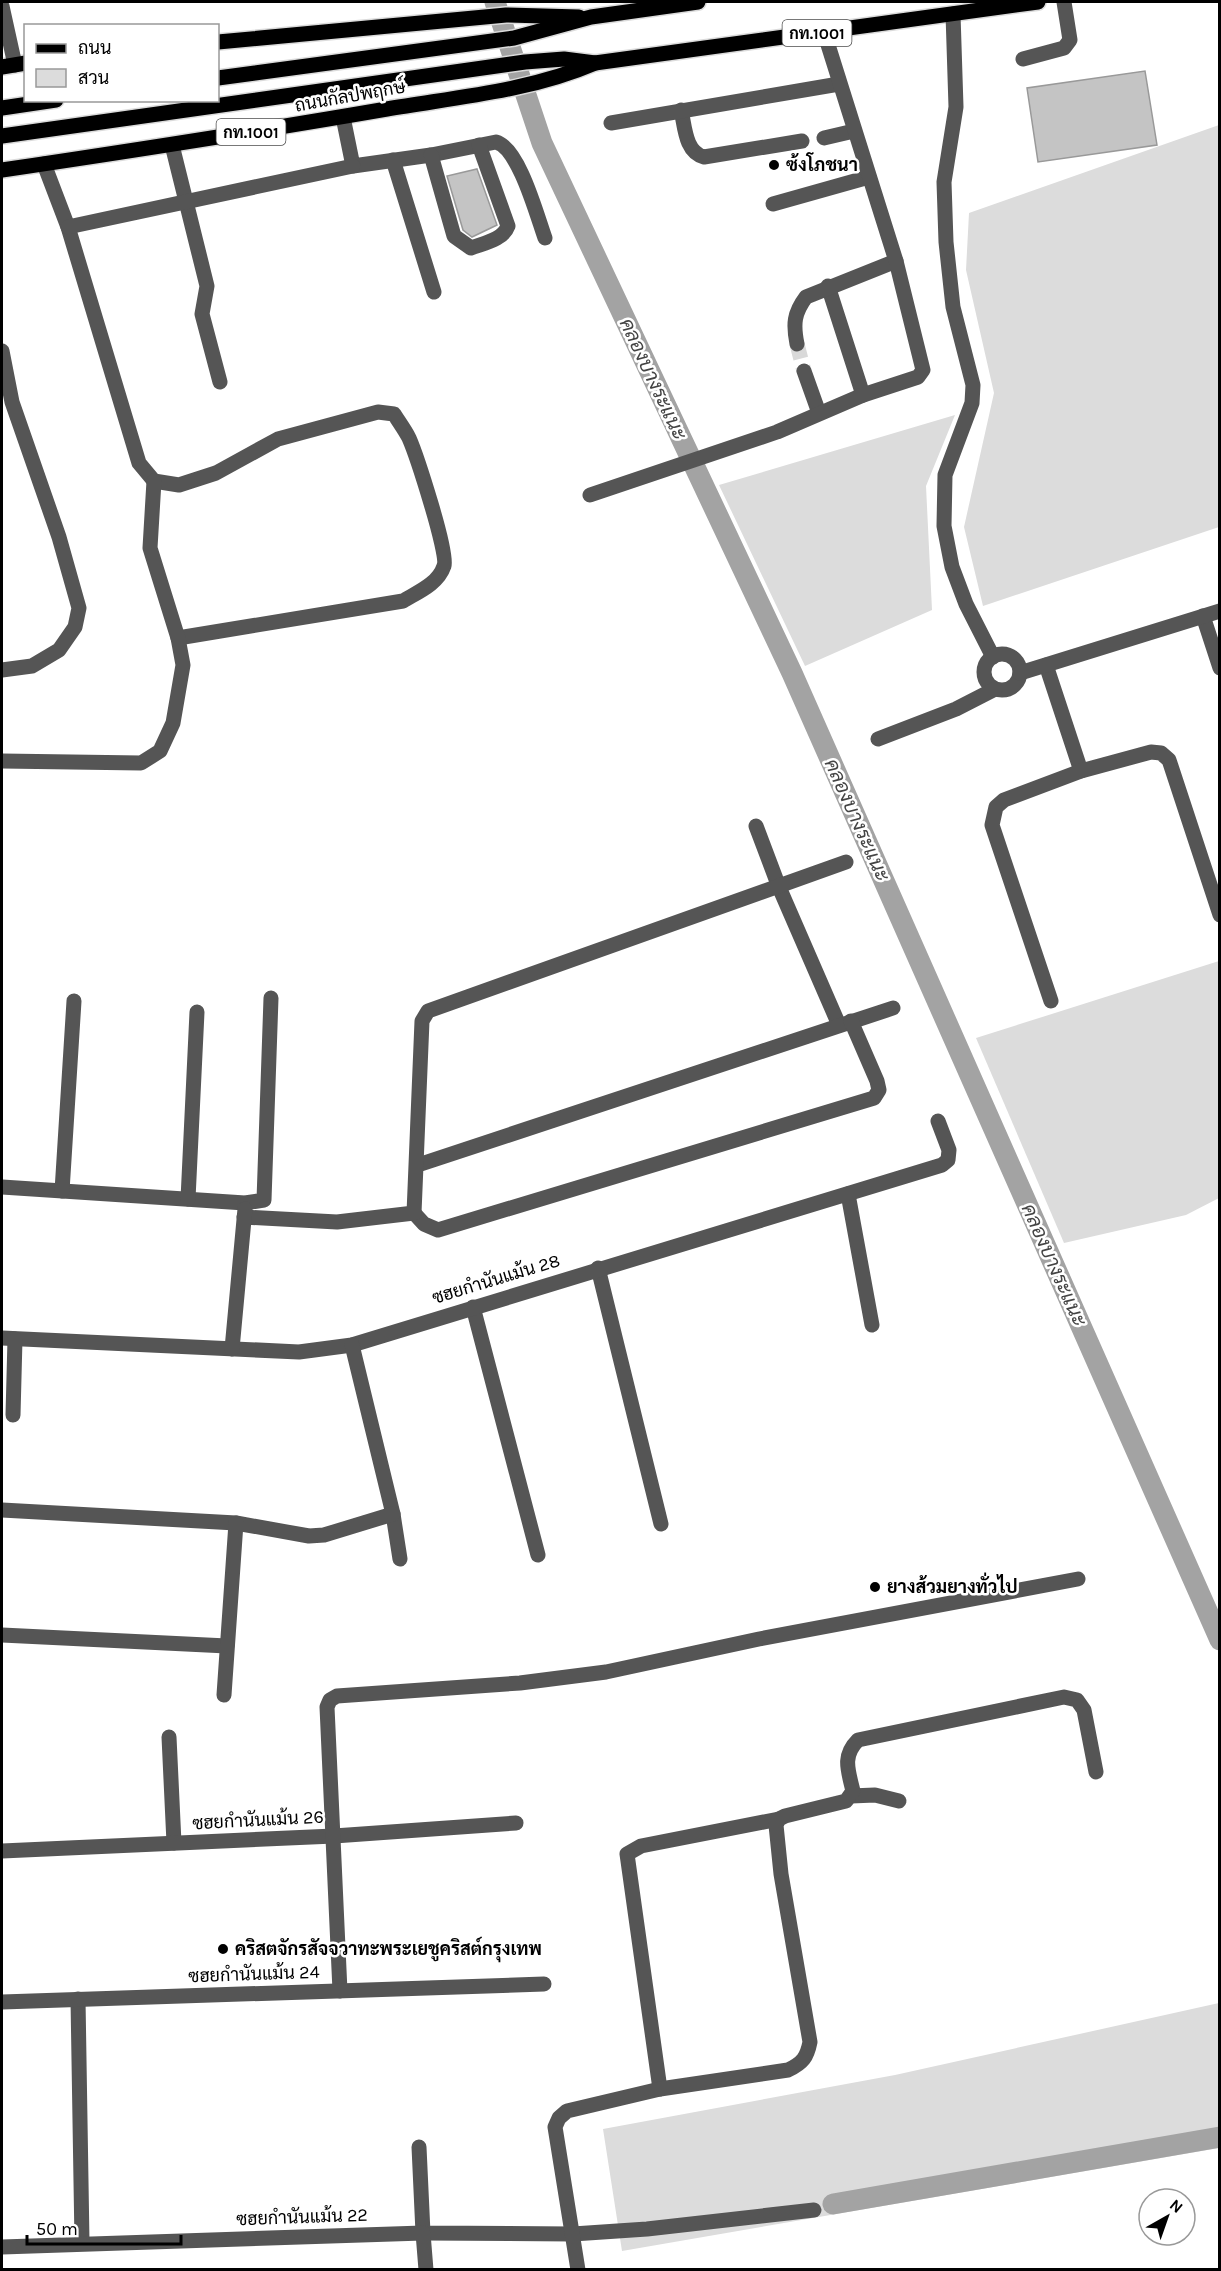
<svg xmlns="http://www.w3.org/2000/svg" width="1221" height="2271" font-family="Karla,Sarabun,sans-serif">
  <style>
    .green { fill: #dcdcdc }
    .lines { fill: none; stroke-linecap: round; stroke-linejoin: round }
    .canal { stroke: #a3a3a3; stroke-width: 21 }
    .building { fill: #c4c4c4; stroke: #999; stroke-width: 1.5 }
    .minor-tunnel { stroke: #d9d9d9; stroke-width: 15; stroke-dasharray: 15 8; stroke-linecap: butt }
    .major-casing { stroke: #dbdbdb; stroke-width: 18 }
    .minor { stroke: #555; stroke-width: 15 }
    .major { stroke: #000; stroke-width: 15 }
    .poi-dot { fill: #000; stroke: #fff; stroke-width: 2 }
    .labels { text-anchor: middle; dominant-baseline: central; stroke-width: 5; stroke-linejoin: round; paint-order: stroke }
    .shield { fill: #fff; stroke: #4c4c4c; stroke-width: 1.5 }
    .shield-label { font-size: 16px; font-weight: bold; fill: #000 }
    .street-label { font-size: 18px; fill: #000; stroke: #fff }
    .poi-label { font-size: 18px; font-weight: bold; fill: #000; stroke: #fff; text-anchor: start }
    .water-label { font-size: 20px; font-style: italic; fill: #444; stroke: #fff }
  </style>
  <rect width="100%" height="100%" fill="#fff"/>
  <g class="green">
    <path d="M1219,125V527L983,606L964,527L994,393L966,270L969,213Z"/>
    <path d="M955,415L926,486L932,610L805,666L719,485Z"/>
    <path d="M1219,961V1198L1186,1215L1064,1243L976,1038Z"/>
    <path d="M1219,2003V2148L622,2251L603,2129L895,2075Z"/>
  </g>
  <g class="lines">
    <g class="canal">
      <path d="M495,2L542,143L792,673L1220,1640"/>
      <path d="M833,2204L1220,2137"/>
    </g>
  </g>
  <g class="building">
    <path d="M1145,71L1157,145L1038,162L1027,88Z"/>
    <path d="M477,169L497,225L472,237L463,230L447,176Z"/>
  </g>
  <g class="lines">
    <path class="minor-tunnel" d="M797,344L804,371"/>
    <g class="major-casing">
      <g id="major">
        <path d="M218,42L506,15L579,17"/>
        <path d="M2,67L26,63"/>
        <path d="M218,78L514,38L591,17L698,2"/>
        <path d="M2,108L56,100"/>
        <path d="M2,136L525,62L564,59L595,63"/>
        <path d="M2,170C130,151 259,131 387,109C457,97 530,91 595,63L1038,2"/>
      </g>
    </g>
    <g class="minor">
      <path d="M2,6L15,65"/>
      <path d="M953,14L956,107L944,182L946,242L953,307L973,385L972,403L945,475L944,526L952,567L966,604L993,657"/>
      <path d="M1023,59L1064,48L1070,40L1064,2"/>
      <path d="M681,110C685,127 685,152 704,157L802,141"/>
      <path d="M343,117L353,166L431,155L496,142C519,148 537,216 545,238"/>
      <path d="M611,123L839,84"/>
      <path d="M824,138L854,131"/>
      <path d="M172,145L207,286L202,314L220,382"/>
      <path d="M431,155L454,236L471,248C484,243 503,240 508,226L479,145"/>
      <path d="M393,160L434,292"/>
      <path d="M44,164L68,227L139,463L154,481L179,485L216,473L278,439L378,412L394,414C399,422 405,430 409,438C416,454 449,554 444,566C438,584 418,592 403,601L178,638"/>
      <path d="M773,204L869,177"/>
      <path d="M68,227L353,166"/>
      <path d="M828,286L863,395"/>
      <path d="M797,344C793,324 794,313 806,297L896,261"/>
      <path d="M2,351L12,402L59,537L79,608L75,627L59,650L32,666L2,670"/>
      <path d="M804,371L819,413"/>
      <path d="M590,495L777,432L863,395L918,377L923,370L896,261L824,32"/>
      <path d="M1203,616L1220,668"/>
      <circle cx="1002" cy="672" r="18"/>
      <path d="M1046,665L1081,771"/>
      <path d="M1020,673L1220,611"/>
      <path d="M878,739L956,709L995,689"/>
      <path d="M2,761L141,763L160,751L173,723L183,665L178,638L150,548L154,481"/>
      <path d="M756,826L779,887L839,1025"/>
      <path d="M1051,1001L992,825L996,807L1004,800L1081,771L1151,752L1161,753L1169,760L1220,915"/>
      <path d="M418,1165L893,1008"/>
      <path d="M2,1187L245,1203L264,1200L271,998"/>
      <path d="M62,1191L74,1001"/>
      <path d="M848,1194L872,1325"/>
      <path d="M188,1199L197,1012"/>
      <path d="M414,1213L424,1224L438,1230L874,1098L879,1090L877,1081L851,1021"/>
      <path d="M244,1217L337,1222L414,1213L422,1021L428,1011L846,862"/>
      <path d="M598,1268L661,1524"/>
      <path d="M473,1307L538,1555"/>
      <path d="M2,1338L299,1352L352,1345L942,1165L948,1160L949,1150L938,1121"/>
      <path d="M352,1345L393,1514L400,1559"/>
      <path d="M232,1349L245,1209"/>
      <path d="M13,1415L15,1339"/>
      <path d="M2,1510L236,1523L309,1536L324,1535L393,1514"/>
      <path d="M2,1635L227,1646"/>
      <path d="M224,1695L236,1523"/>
      <path d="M169,1737L174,1843"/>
      <path d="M851,1796L875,1795L899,1801"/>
      <path d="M2,1851L334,1836L516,1823"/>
      <path d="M340,1991L327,1707L330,1700L337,1696L520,1683L606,1672L759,1639L1078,1579"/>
      <path d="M78,1999L82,2242"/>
      <path d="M2,2002L544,1984"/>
      <path d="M660,2089L627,1854L641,1846L779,1819"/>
      <path d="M419,2147L423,2233L573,2234L647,2229L814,2210"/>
      <path d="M2,2247L423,2233L426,2270"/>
      <path d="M578,2270L555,2127L559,2118L567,2111L660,2089L788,2070C803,2063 807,2057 810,2042L781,1874L776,1825L779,1819L785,1816L846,1801L853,1791C848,1770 842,1756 858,1740L1064,1697L1077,1700L1084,1710L1096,1772"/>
    </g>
    <use href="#major" class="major"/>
  </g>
  <g class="poi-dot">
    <circle cx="774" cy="165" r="6"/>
    <circle cx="875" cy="1587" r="6"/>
    <circle cx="223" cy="1949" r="6"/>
  </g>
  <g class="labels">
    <g class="shield">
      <rect x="782.5" y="20" width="69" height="26" rx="4.5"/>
      <rect x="216.5" y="119" width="69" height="26" rx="4.5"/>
    </g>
    <g class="shield-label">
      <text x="817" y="33">กท.1001</text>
      <text x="251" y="132">กท.1001</text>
    </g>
    <g class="street-label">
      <text transform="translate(350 96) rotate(-10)">ถนนกัลปพฤกษ์</text>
      <text transform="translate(496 1279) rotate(-17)">ซฮยกำนันแม้น 28</text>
      <text transform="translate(258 1820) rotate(-3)">ซฮยกำนันแม้น 26</text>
      <text transform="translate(254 1974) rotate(-2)">ซฮยกำนันแม้น 24</text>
      <text transform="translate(302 2217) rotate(-2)">ซฮยกำนันแม้น 22</text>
    </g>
    <g class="poi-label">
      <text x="786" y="165">ซ้งโภชนา</text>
      <text x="887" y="1587">ยางส้วมยางทั่วไป</text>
      <text x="235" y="1949">คริสตจักรสัจจวาทะพระเยชูคริสต์กรุงเทพ</text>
    </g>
    <g class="water-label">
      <text transform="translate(653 379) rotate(65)">คลองบางระแนะ</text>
      <text transform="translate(857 820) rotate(66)">คลองบางระแนะ</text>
      <text transform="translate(1054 1265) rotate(66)">คลองบางระแนะ</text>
    </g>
  </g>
  <rect width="1221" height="2271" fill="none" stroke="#000000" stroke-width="6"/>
  <rect x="24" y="24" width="195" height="78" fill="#ffffff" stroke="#999999" stroke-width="1.5"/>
  <rect x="36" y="44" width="30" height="9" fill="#000000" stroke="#999999" stroke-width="1.5"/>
  <text x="78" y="54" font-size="18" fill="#000000">ถนน</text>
  <rect x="36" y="69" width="30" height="18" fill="#dcdcdc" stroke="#999999" stroke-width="1.5"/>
  <text x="78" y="84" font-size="18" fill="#000000">สวน</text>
  <g transform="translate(1167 2217) rotate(40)"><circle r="28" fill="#ffffff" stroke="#999999" stroke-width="1.5"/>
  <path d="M0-4.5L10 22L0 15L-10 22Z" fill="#000000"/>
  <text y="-9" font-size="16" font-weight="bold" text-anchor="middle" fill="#000000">N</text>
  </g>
  <path d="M27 2235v9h154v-9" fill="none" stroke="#000000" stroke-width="3"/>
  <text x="36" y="2235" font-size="18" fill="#000000" stroke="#ffffff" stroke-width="4.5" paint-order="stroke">50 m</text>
</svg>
